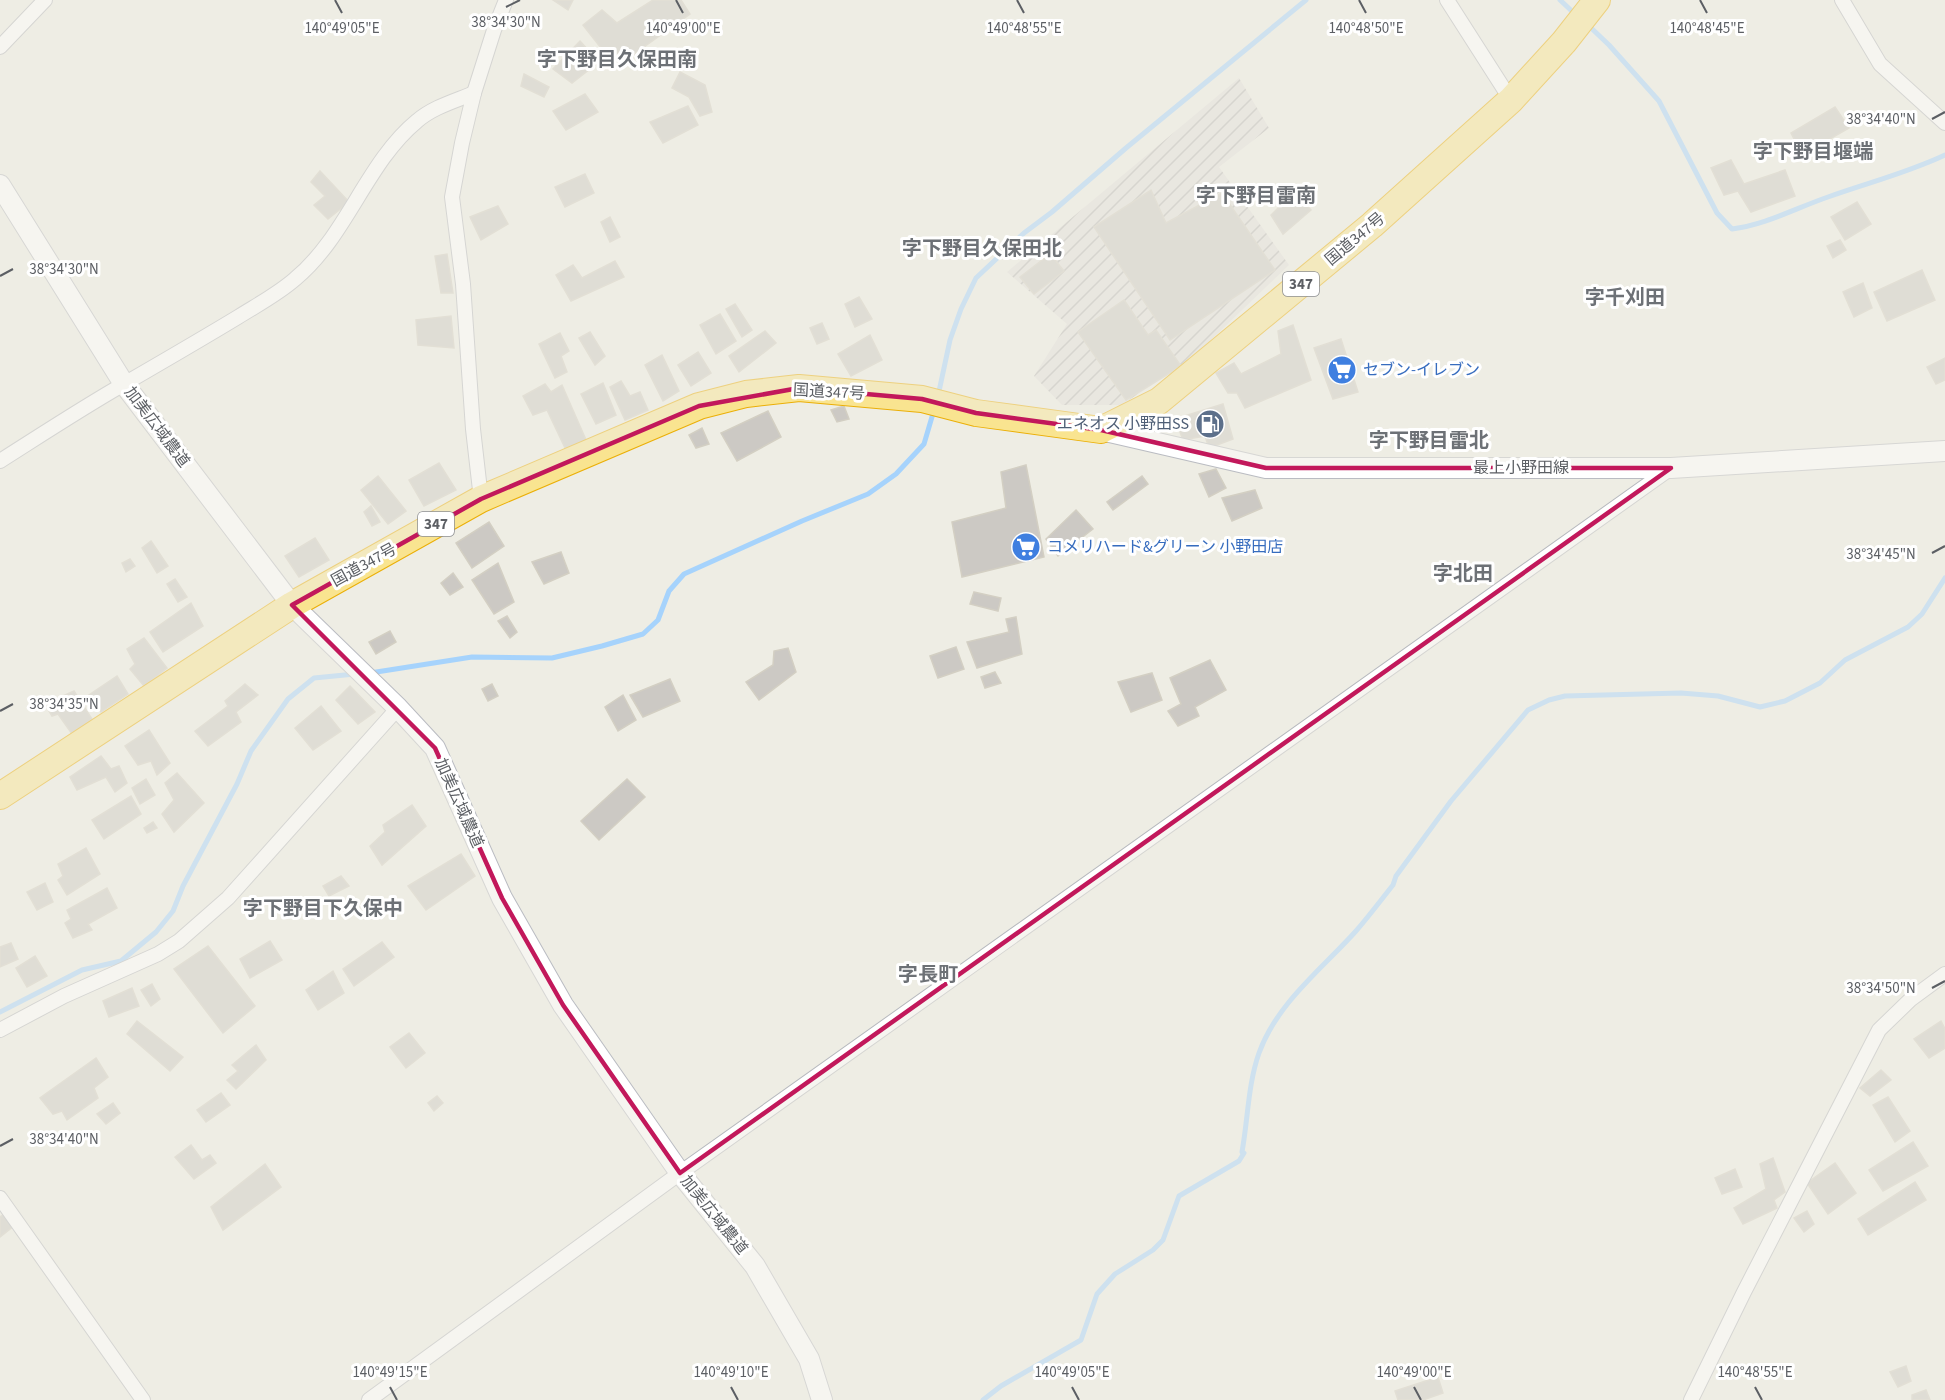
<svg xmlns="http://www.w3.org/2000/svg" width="1945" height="1400" font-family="'Source Sans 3','Noto Sans JP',sans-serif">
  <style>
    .industrial { fill: url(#industrial-furrows) }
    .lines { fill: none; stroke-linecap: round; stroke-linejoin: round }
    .stream { stroke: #a6d3fc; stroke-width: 5 }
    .building { fill: #ccc9c4; stroke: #d3cfc3; stroke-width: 1.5 }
    .street-casing { stroke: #b7b9be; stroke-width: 16 }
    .secondary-casing { stroke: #babcc2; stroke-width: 22 }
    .highway-casing { stroke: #ebaf07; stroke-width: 28 }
    .street { stroke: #fff; stroke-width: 14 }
    .secondary { stroke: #fff; stroke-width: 20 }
    .highway { stroke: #f9e490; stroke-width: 26 }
    .marked { fill: none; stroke: #c2185b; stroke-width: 4.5; stroke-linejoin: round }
    .ticks { fill: none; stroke: #5c5f64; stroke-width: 2 }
    .labels { text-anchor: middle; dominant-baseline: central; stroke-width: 6; stroke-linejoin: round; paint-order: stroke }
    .shield { fill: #fff; stroke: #8d8f92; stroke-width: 1.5 }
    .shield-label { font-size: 15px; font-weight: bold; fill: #5c5f64 }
    .street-label { font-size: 16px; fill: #5c5f64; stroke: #fff }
    .shop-label { font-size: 16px; fill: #366cbe; stroke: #fff; text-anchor: start }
    .service-label { font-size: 16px; fill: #4e5e75; stroke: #fff; text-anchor: end }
    .quarter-label { font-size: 20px; font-weight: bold; fill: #6d7176; stroke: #fff }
    .ticks-label { font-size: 15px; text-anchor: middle; fill: #5c5f64; stroke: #fff; stroke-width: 6; stroke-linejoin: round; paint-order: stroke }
  </style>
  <defs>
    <pattern id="industrial-furrows" width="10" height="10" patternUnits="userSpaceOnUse" patternTransform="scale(1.5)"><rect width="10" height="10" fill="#e2e0dc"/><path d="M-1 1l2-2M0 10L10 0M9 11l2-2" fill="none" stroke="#bab9b6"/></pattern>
  </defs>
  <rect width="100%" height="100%" fill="#eeede4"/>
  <path class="industrial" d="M1239,78L1269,128L1219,167L1289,265L1188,362L1121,405H1062L1034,376L1067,324L1007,272Z"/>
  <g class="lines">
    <g class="stream">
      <path d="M1560,0L1576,15"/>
      <path d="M1588,25L1609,45L1659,101L1717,213L1732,229C1765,225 1796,208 1828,197C1867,183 1907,173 1945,155"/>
      <path d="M938,396L950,340L961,309L976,278L1024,233L1052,212L1126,148L1306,0"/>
      <path d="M370,673L472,657L552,658L602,646L643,634L658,620L669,591L684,574L802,521L868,494L896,474L924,444L934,410"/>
      <path d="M0,1012L82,970L121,961L156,932L173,911L183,886L237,784L251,751L288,699L314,678L355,674"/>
      <path d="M983,1400L1001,1386L1081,1340L1097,1294L1115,1274L1153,1250L1163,1240L1179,1196L1239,1161L1244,1153L1242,1152C1248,1119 1248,1084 1259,1053C1277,1003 1322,969 1356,931C1369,916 1381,900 1393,885L1396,876L1451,801L1528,710L1549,700L1565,696L1681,693L1718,696L1760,707L1785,701L1820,683L1845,660L1908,627L1922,614L1945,578"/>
    </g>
  </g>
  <g class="building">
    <path d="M553,0H573L568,10Z"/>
    <path d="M653,0H681L690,14L627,59L621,53L609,58L583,25L602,10L617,23Z"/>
    <path d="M580,41L599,62L572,83L553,69Z"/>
    <path d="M680,72L705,85L712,112L700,116L689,97L672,88Z"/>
    <path d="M524,74L549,87L544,97L521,86Z"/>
    <path d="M585,94L598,112L566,130L553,111Z"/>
    <path d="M688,106L698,125L663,143L650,122Z"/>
    <path d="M1835,107L1849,128L1802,155L1791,133Z"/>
    <path d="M1731,160L1744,184L1785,170L1795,196L1751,212L1738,191L1724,195L1711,168Z"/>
    <path d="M320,171L349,202L328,219L314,205L325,196L311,182Z"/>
    <path d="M585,174L594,193L565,207L555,187Z"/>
    <path d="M1151,190L1166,223L1222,193L1275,270L1170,340L1094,227Z"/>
    <path d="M1294,192L1311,210L1283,234L1271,215Z"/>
    <path d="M1857,202L1871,224L1845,240L1831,217Z"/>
    <path d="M498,206L508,224L481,240L470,217Z"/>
    <path d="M610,217L620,237L610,242L601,222Z"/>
    <path d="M1840,240L1846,250L1833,258L1827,246Z"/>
    <path d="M447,254L453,293H441L435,256Z"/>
    <path d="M1050,254L1064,271L1034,294L1020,277Z"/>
    <path d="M615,261L624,277L571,301L556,275L573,265L582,278Z"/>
    <path d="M1922,270L1935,300L1887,321L1874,292Z"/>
    <path d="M1863,283L1872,308L1854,317L1843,292Z"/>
    <path d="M859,297L872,319L855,327L845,304Z"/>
    <path d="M1124,300L1148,335L1156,330L1181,366L1126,400L1078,332Z"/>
    <path d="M735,304L752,330L742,337L726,309Z"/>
    <path d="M720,314L736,341L716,354L700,325Z"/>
    <path d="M451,316L454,348L418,345L416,320Z"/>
    <path d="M822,323L829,339L817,344L810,328Z"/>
    <path d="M1293,325L1311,380L1245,408L1237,393H1228L1216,373L1234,363L1241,374L1281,354L1278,331Z"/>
    <path d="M765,331L776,343L739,372L729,356Z"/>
    <path d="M590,332L605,356L595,365L579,338Z"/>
    <path d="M560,333L569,351L561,356L567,372L555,378L539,344Z"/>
    <path d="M870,335L882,360L851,376L838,354Z"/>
    <path d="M1341,339L1358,392L1333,399L1314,348Z"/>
    <path d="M698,352L711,373L691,386L678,365Z"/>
    <path d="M662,355L679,391L663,401L645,365Z"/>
    <path d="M1945,358V380L1936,384L1927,367Z"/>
    <path d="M621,381L630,396L640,392L648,410L625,420L610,387Z"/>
    <path d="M603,383L616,415L596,424L581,394Z"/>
    <path d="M545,384L551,392L562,385L587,442L566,450L547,410L533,415L523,396Z"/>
    <path d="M1223,404L1233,439L1209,448L1205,436L1183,440L1175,419Z"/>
    <path d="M844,406L849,419L837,422L831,410Z"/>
    <path d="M768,411L781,437L737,461L721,433Z"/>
    <path d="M702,428L709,444L696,448L689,435Z"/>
    <path d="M439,463L456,490L424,506L409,480Z"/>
    <path d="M1026,465L1044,557L962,577L952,522L1006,508L1001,472Z"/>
    <path d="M1216,469L1226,488L1209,497L1199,474Z"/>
    <path d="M378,476L406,511L388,524L361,490Z"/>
    <path d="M1142,476L1148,484L1113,510L1107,502Z"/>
    <path d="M1255,490L1262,508L1232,521L1222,498Z"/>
    <path d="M371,506L380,522L372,526L364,512Z"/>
    <path d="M1076,510L1093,529L1058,556L1046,539Z"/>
    <path d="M489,522L504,546L472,568L456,543Z"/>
    <path d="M315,538L329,560L299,577L285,556Z"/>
    <path d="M151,541L168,566L157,573L142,548Z"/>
    <path d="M561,552L569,573L544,584L532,562Z"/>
    <path d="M130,559L135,566L126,572L122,563Z"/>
    <path d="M498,563L514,602L494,614L472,580Z"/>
    <path d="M453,573L463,587L450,595L441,583Z"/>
    <path d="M175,579L187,597L178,602L167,584Z"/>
    <path d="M974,592L1001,598L998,611L970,604Z"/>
    <path d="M191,603L203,626L163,652L150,632Z"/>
    <path d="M507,616L517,632L510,638L498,621Z"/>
    <path d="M1016,617L1022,654L977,668L967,642L1009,632L1006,619Z"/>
    <path d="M390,631L396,642L376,654L369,642Z"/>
    <path d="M144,638L167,668L144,686L130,669L135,664L127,649Z"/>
    <path d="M956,647L964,669L938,678L930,656Z"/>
    <path d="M788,648L796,672L759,700L746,682L773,665L774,651Z"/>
    <path d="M1210,660L1226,690L1195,707L1199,716L1178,726L1168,711L1181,704L1170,678Z"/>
    <path d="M995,672L1001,683L985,688L981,677Z"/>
    <path d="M1152,673L1162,700L1131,712L1118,682Z"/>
    <path d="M117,676L128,694L101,712L89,695Z"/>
    <path d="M670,679L680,701L643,717L630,695Z"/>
    <path d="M245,684L258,695L236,712L241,722L208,746L195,731L228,706L225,701Z"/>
    <path d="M492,684L498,696L488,701L482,689Z"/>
    <path d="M350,686L375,712L358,724L336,700Z"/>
    <path d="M74,691L92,719L72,734L58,714L52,716L45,704Z"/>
    <path d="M623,695L636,720L618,731L605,707Z"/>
    <path d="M321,706L341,731L313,750L295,728Z"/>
    <path d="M149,730L170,763L157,775L151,761L138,765L125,746Z"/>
    <path d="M101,756L111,769L119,766L127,783L115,792L106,777L77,790L70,777Z"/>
    <path d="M177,773L204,803L174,832L162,814L174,800L165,783Z"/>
    <path d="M146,779L155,795L140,804L132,788Z"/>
    <path d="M627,779L645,797L599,840L581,821Z"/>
    <path d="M131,796L141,814L104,839L92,820Z"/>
    <path d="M412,805L426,826L382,865L370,846L385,832L383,825Z"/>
    <path d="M153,822L157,828L147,833L144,828Z"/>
    <path d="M86,848L100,874L67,895L58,880L63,876L58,864Z"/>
    <path d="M461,854L475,876L426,910L408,886Z"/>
    <path d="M341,876L349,886L329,896L323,886Z"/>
    <path d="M45,883L53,902L37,910L27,892Z"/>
    <path d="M107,888L117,908L88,924L92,930L73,938L65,923L71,919L67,910Z"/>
    <path d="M270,941L282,960L250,978L240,959Z"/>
    <path d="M382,942L394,957L354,986L343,969Z"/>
    <path d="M11,943L18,959L0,967V947Z"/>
    <path d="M208,946L255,1006L223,1033L174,969Z"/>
    <path d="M35,956L47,976L27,987L16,968Z"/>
    <path d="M333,971L344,993L318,1010L306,990Z"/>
    <path d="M152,984L160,999L151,1006L141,990Z"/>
    <path d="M132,988L139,1006L109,1017L103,1001Z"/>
    <path d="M137,1021L183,1057L170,1071L127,1034Z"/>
    <path d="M1941,1021L1945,1029V1048L1929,1058L1914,1039Z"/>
    <path d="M409,1033L425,1053L406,1068L390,1047Z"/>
    <path d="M256,1045L266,1060L236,1089L227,1080L238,1071L232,1065Z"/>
    <path d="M96,1058L108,1077L94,1088L98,1098L67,1120L62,1111L53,1114L40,1098Z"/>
    <path d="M1881,1070L1891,1080L1870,1096L1860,1088Z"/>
    <path d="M221,1093L230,1105L206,1122L197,1110Z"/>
    <path d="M437,1096L443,1103L434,1111L428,1103Z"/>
    <path d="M1888,1097L1910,1131L1895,1142L1873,1105Z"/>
    <path d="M113,1103L120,1113L106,1124L97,1114Z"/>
    <path d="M1913,1142L1928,1166L1883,1191L1869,1170Z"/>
    <path d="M191,1145L202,1160L210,1155L216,1163L194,1179L175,1157Z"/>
    <path d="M1773,1158L1785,1192L1774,1200L1777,1208L1743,1224L1734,1208L1766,1189L1760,1164Z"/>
    <path d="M1835,1163L1856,1193L1828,1214L1807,1183Z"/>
    <path d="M265,1164L281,1187L223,1230L211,1207Z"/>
    <path d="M1735,1169L1742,1187L1722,1194L1715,1178Z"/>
    <path d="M1915,1182L1926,1200L1868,1235L1858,1219Z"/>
    <path d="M1807,1211L1814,1224L1804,1232L1794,1218Z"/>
    <path d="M6,1213L15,1225L0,1237V1217Z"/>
    <path d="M1906,1366L1911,1381L1898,1387L1890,1372Z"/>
    <path d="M1438,1377L1443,1393L1423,1400H1398L1395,1391Z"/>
    <path d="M1926,1390L1930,1400H1912V1395Z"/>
  </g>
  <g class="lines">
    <g class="street-casing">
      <g id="street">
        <path d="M1447,0L1511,100"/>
        <path d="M1842,0L1880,64L1945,123"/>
        <path d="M0,47L45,0"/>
        <path d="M0,461C41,435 82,408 124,384C162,362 200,340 238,317C257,305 278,294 295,279C347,236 366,163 417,121C433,107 455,101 474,93"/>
        <path d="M481,499L473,429L463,284L452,197L462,143L474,93L494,30L506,0"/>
        <path d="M0,1030L64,996L158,954L179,941L228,898L398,708"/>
        <path d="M0,1198L143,1400"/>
        <path d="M369,1400L680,1173L1671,468"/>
        <path d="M1691,1400L1744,1292L1879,1030L1911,999L1945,974"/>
      </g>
    </g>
    <g class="secondary-casing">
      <g id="secondary">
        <path d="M0,185L124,384L292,605L398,708L435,748L502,898L563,1005L680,1173L755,1266L809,1359L822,1400"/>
        <path d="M1101,430L1266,468H1671L1945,451"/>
      </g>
    </g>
    <g class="highway-casing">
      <path id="highway" d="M0,796L292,605L481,499L699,406L746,394L799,388L922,399L976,413L1101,430L1159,401L1372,225L1511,100L1564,42L1597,0"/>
    </g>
    <use href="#street" class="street"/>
    <use href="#secondary" class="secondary"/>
    <use href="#highway" class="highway"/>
  </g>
  <path d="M0 0H1945V1400H0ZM799,388L922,399L976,413L1101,430L1266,468H1671L680,1173L563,1005L502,898L435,748L292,605L481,499L699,406Z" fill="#eeede4" fill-opacity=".55" fill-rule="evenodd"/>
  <path class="marked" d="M799,388L922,399L976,413L1101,430L1266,468H1671L680,1173L563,1005L502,898L435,748L292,605L481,499L699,406Z"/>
  <path class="ticks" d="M335,0L342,13M676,0L683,13M1017,0L1024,13M1359,0L1366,13M1700,0L1707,13M506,7L520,0M1932,119L1945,112M0,276L13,269M1932,553L1945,546M0,711L13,704M1932,988L1945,981M0,1146L13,1139M390,1387L397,1400M731,1387L738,1400M1072,1387L1079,1400M1414,1387L1421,1400M1755,1387L1762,1400"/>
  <defs>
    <g id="supermarket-disc" transform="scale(1.5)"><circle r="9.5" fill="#3f7fe0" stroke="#fff"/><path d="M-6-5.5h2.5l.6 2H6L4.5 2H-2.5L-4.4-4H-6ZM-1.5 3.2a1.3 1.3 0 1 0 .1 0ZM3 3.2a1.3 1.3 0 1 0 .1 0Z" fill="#fff"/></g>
    <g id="fuel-disc" transform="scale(1.5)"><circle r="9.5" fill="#5c6f8a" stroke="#fff"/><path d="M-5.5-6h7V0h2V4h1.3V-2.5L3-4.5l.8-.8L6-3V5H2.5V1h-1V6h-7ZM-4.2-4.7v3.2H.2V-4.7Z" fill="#fff"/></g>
  </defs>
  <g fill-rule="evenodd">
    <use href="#supermarket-disc" x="1342" y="370"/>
    <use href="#fuel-disc" x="1210" y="424"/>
    <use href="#supermarket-disc" x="1026" y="547"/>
  </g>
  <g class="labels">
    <g class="shield">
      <rect x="1283" y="272" width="36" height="24" rx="4.5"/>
      <rect x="418" y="512" width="36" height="24" rx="4.5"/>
    </g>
    <g class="shield-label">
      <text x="1301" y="284">347</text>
      <text x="436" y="524">347</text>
    </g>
    <g class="street-label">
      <text transform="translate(1355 239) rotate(-40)">国道347号</text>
      <text transform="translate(829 392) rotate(3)">国道347号</text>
      <text transform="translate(157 427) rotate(53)">加美広域農道</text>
      <text x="1521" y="468">最上小野田線</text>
      <text transform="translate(364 565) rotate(-29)">国道347号</text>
      <text transform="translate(459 803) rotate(66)">加美広域農道</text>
      <text transform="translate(714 1215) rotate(51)">加美広域農道</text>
    </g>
    <g class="shop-label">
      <text x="1363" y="370">セブン-イレブン</text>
      <text x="1047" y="547">コメリハード&amp;グリーン 小野田店</text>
    </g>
    <g class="service-label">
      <text x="1189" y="424">エネオス 小野田SS</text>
    </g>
    <g class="quarter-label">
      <text x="617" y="60">字下野目久保田南</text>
      <text x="1813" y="152">字下野目堰端</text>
      <text x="1256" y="196">字下野目雷南</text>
      <text x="982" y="249">字下野目久保田北</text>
      <text x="1625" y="298">字千刈田</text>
      <text x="1429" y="441">字下野目雷北</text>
      <text x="1463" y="574">字北田</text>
      <text x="323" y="909">字下野目下久保中</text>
      <text x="928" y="975">字長町</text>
    </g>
  </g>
  <g class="ticks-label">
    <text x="506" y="27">38°34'30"N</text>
    <text x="683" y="33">140°49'00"E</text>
    <text x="1024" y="33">140°48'55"E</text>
    <text x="1366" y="33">140°48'50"E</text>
    <text x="342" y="33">140°49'05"E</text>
    <text x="1707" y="33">140°48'45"E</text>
    <text x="1881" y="124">38°34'40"N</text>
    <text x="64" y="274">38°34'30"N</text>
    <text x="1881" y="559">38°34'45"N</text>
    <text x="64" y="709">38°34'35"N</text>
    <text x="1881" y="993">38°34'50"N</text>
    <text x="64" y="1144">38°34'40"N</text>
    <text x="390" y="1377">140°49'15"E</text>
    <text x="731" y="1377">140°49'10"E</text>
    <text x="1072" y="1377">140°49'05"E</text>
    <text x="1414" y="1377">140°49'00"E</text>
    <text x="1755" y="1377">140°48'55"E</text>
  </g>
</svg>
